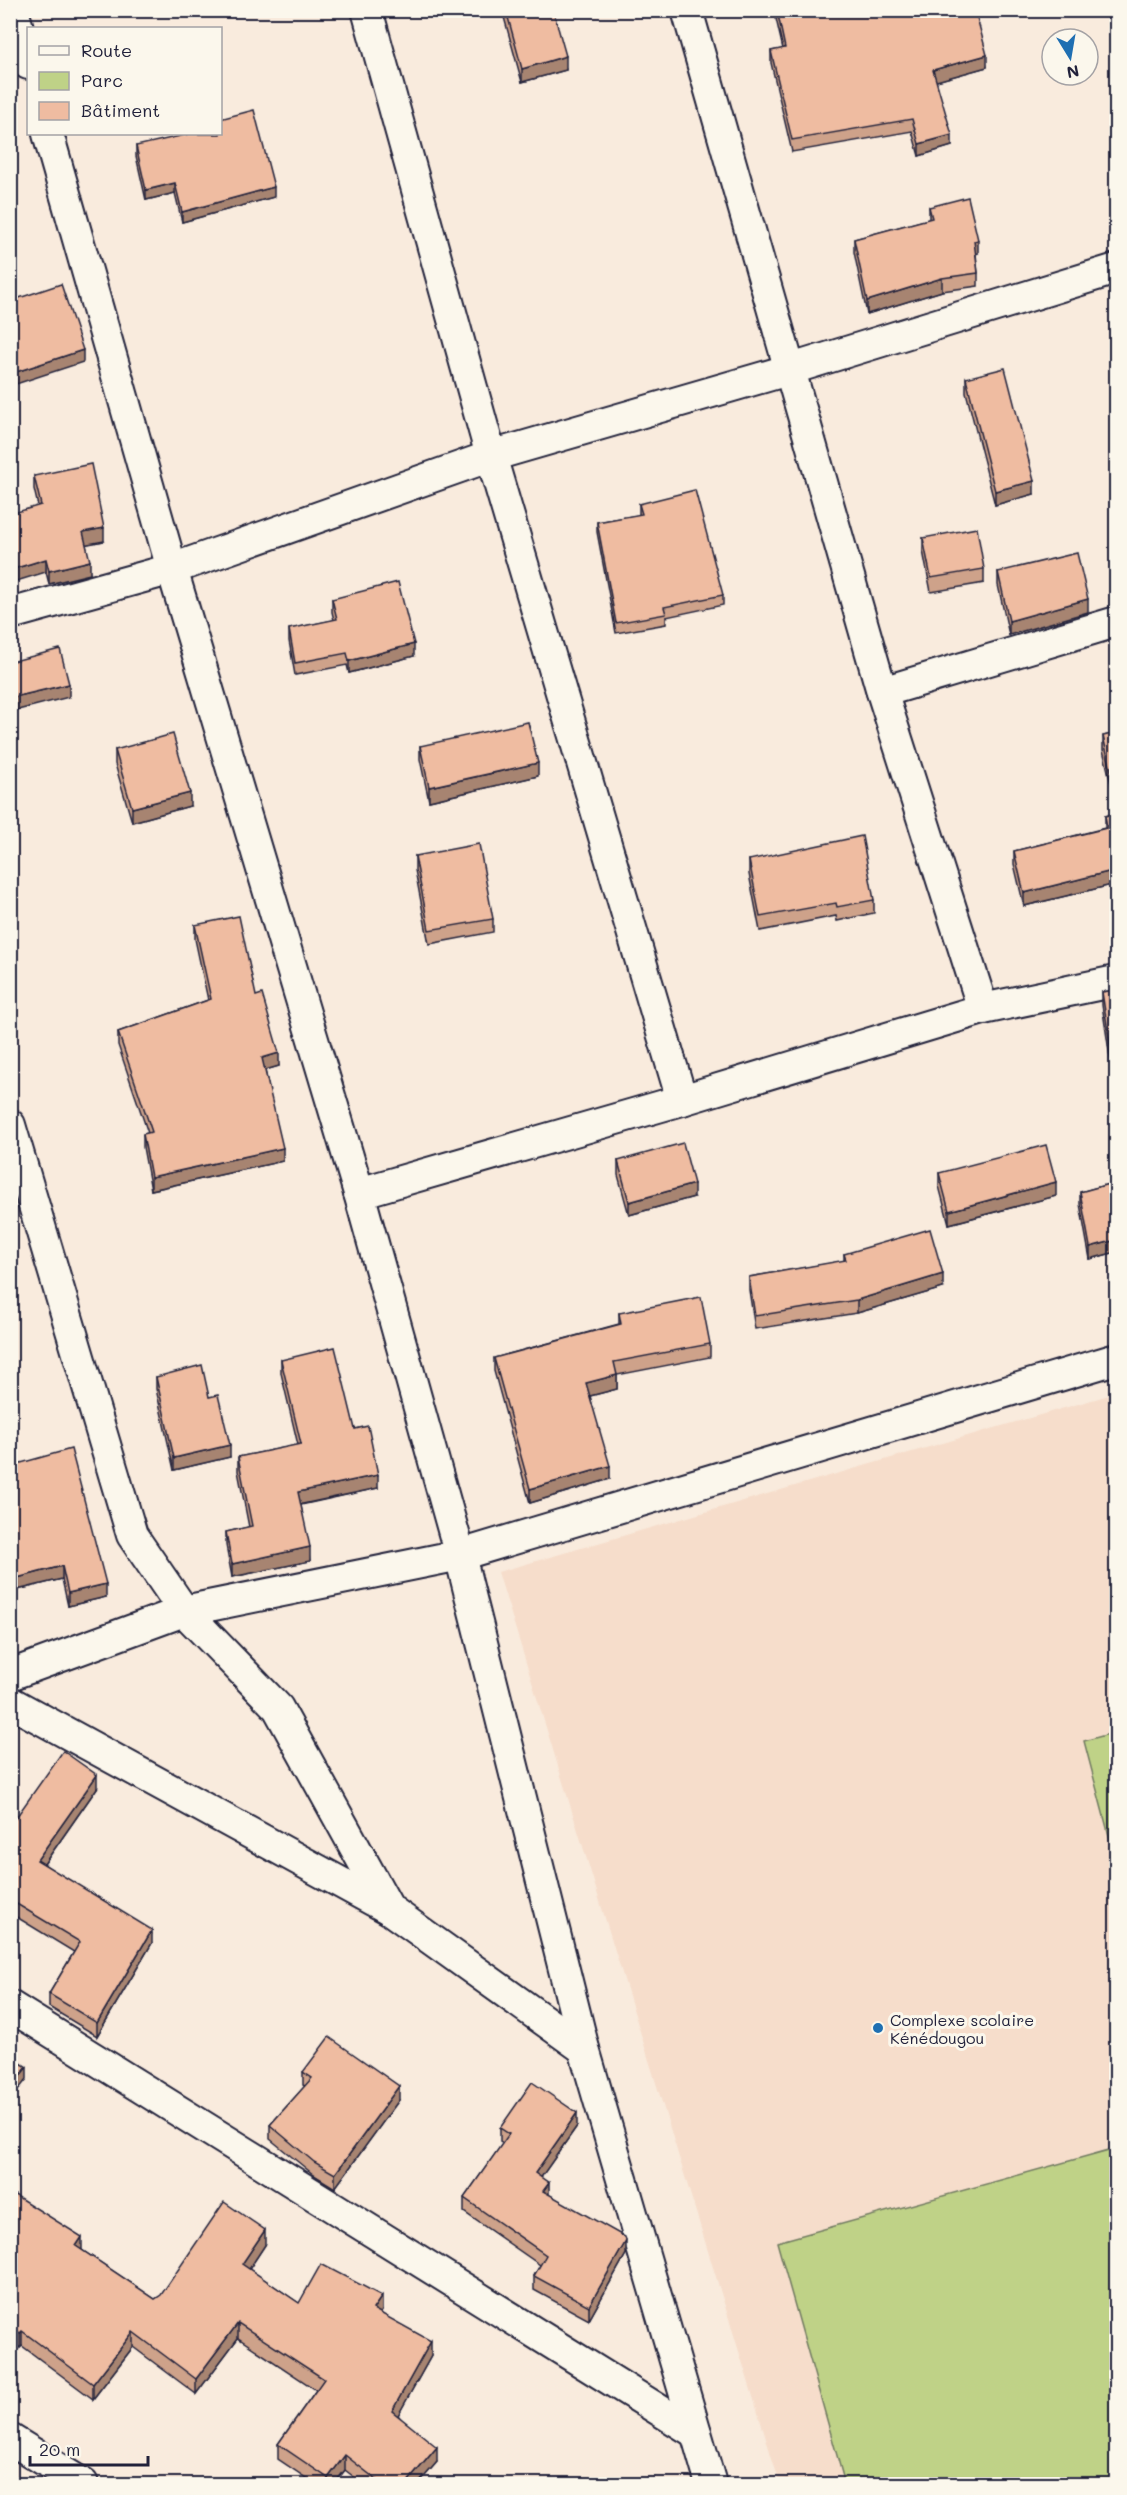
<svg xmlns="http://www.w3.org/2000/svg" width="1127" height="2495" font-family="Mali,sans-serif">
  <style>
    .built { fill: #f6ddcb }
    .green { fill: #bfd287; stroke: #707a61; stroke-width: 1.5 }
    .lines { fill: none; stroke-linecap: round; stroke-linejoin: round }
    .street-casing { stroke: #22223b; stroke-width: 34 }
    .street { stroke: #fbf7ec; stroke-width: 30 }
    .wall { fill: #cea28a; stroke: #22223b; stroke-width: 1.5 }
    .shaded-wall { fill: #a78471; stroke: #22223b; stroke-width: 1.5 }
    .building { fill: #efbca1; stroke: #22223b; stroke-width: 1.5 }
    .poi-dot { fill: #1f6fb2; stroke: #fbf7ec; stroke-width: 2 }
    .labels { text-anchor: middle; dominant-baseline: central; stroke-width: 6; stroke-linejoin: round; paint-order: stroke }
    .poi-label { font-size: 16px; fill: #22223b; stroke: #fbf7ec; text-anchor: start }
  </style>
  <rect width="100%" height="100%" fill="#f9ebdd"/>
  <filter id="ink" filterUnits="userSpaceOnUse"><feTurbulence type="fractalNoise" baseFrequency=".0167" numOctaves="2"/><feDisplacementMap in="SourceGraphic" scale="12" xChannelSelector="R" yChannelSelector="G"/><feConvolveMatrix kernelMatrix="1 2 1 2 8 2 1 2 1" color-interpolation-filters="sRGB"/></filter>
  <g filter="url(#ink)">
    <path class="built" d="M1116,1393V2484H780L498,1572Z"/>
    <g class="green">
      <path d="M1116,1732V1862L1084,1741Z"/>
      <path d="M1116,2148V2484H845L777,2242Z"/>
    </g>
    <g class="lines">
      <g class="street-casing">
        <g id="street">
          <path d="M13,10L28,64"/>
          <path d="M367,10L491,456L682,1100"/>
          <path d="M48,134L172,569L359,1193L460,1555L584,2049L711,2484"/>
          <path d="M10,614L172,569L491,456L788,370L1116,269"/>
          <path d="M882,692L1116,622"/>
          <path d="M983,1009L1116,981"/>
          <path d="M10,1125L132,1535L184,1611L278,1708L389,1909"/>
          <path d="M359,1193L682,1100L983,1009L882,692L687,10"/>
          <path d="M10,1675L184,1611L460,1555L1116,1359"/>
          <path d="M10,1702L389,1909L584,2049"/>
          <path d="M10,2006L696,2433"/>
          <path d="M10,2439L83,2484"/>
        </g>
      </g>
      <use href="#street" class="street"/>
    </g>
    <g class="wall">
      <path d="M502,10H553L566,70L522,82Z"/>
      <path d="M774,10H975L987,67L936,81L952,146L919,156L912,131L792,152L771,63V51L783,49Z"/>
      <path d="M136,146L274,197L182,222L175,193L146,200L136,156Z"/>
      <path d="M929,207L978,253L976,254L978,273V286L942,291L867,314L854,252V239L929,219Z"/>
      <path d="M966,378L1034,494L995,505L966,392Z"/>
      <path d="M34,476L104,541L86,544L90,574L49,584L46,572L38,506L34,489Z"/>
      <path d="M639,504L723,595V605L666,617V624L616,633L597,532V522L639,515Z"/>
      <path d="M923,538L984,569V583L931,592L923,551Z"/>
      <path d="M998,572L1088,612L1009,635L998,585Z"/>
      <path d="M332,599L414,656L349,673L347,665L295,675L289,641V629L334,620L332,612Z"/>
      <path d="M1116,733V805L1103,750V736Z"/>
      <path d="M420,746L538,776L429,801L420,759Z"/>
      <path d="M115,750L190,806L132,822L115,764Z"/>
      <path d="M1116,813V884L1024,906L1014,864V851L1105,828V816Z"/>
      <path d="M415,856L493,919V932L429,944L415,870Z"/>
      <path d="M749,860L874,900V913L837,921L836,916L760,931L749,874Z"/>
      <path d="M195,925L256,996L279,1066L265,1070L283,1161L151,1190L143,1147V1134L148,1133L118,1045V1032L208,1000L195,939Z"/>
      <path d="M1116,990V1070L1112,1071L1102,1005V992Z"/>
      <path d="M618,1161L694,1197L629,1215L618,1175Z"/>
      <path d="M939,1173L1056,1196L949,1224L939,1186Z"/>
      <path d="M1116,1182V1252L1090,1259L1080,1204V1192Z"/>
      <path d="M844,1254L943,1288L857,1313L755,1329L749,1290V1277L844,1261Z"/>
      <path d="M619,1313L710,1344V1357L617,1375V1389L590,1396L610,1479L530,1503L494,1371V1358L619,1324Z"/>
      <path d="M281,1360L355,1429L378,1488L301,1505L310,1561L232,1577L226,1545V1532L249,1527L238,1471V1457L298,1445L281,1373Z"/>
      <path d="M156,1377L209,1397L230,1457L174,1470L156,1389Z"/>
      <path d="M10,1466L106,1597L68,1606L62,1579L17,1590L10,1566Z"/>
      <path d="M97,1788L44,1864L152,1943L97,2036L49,2007V1994L74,1952L10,1913V1826Z"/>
      <path d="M303,2072L399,2100L335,2188L314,2175L270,2139V2125L305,2086L303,2085Z"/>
      <path d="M577,2126L541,2177L549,2195L626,2254L589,2320L534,2290V2276L540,2265L464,2212V2198L503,2143L500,2141V2128Z"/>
      <path d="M10,2192L82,2250L155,2299L265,2245L249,2269L299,2303L382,2311L381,2313L431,2356L398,2415L437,2462L418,2484H363L345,2470L334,2484H315L278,2459V2444L316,2390L238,2338L196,2394L133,2347L93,2399L22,2346L20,2348L10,2342Z"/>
    </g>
    <g class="shaded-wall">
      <path d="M987,55V67L933,82V70Z"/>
      <path d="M566,56V70L522,82V69Z"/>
      <path d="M952,135V146L919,156V144Z"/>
      <path d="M175,183V193L146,200V190Z"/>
      <path d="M274,187V197L182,222V212Z"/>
      <path d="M978,240V253L974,254V241Z"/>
      <path d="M942,278V291L867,314V301Z"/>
      <path d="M83,350V362L10,386V374Z"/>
      <path d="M1034,481V494L995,505V491Z"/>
      <path d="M104,528V541L83,545V532Z"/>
      <path d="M46,559V572L10,583V570Z"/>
      <path d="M90,561V574L49,584V571Z"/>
      <path d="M1088,599V612L1009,635V621Z"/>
      <path d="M414,644V656L349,673V661Z"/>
      <path d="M69,684V697L10,712V698Z"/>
      <path d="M538,763V776L429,801V787Z"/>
      <path d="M190,793V806L132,822V808Z"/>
      <path d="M1116,870V884L1024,906V893Z"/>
      <path d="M279,1053V1066L262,1071V1058Z"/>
      <path d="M283,1148V1161L151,1190V1177Z"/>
      <path d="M1056,1182V1196L949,1224V1211Z"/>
      <path d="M694,1184V1197L629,1215V1202Z"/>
      <path d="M1116,1240V1252L1090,1259V1247Z"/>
      <path d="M943,1274V1288L857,1313V1300Z"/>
      <path d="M617,1375V1389L586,1397V1383Z"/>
      <path d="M230,1445V1457L174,1470V1458Z"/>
      <path d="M610,1466V1479L530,1503V1489Z"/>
      <path d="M378,1475V1488L298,1505V1492Z"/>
      <path d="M310,1547V1561L232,1577V1564Z"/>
      <path d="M62,1566V1579L17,1590V1578Z"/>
      <path d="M106,1584V1597L68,1606V1593Z"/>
      <path d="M97,1775V1788L37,1874V1860Z"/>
      <path d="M152,1930V1943L97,2036V2023Z"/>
      <path d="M27,2067V2079L10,2100V2088Z"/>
      <path d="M399,2086V2100L335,2188V2174Z"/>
      <path d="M577,2113V2126L535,2186V2173Z"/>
      <path d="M13,2132V2144L10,2147V2135Z"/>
      <path d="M549,2183V2196L543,2191Z"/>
      <path d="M265,2230V2245L242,2280V2264Z"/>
      <path d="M82,2237V2252L76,2246Z"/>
      <path d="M626,2241V2254L589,2320V2306Z"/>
      <path d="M382,2296V2311L373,2324V2309Z"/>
      <path d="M238,2323V2338L196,2394V2379Z"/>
      <path d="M22,2331V2346L20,2348V2333Z"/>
      <path d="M133,2332V2347L93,2399V2384Z"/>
      <path d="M431,2341V2356L392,2426V2411Z"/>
      <path d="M437,2447V2462L418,2484H406Z"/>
      <path d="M345,2455V2470L334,2484H328V2478Z"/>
    </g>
    <g class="building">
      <path d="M506,10H553L566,56L522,69Z"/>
      <path d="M777,10H975L987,55L933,70L952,135L919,144L912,119L792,140L771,51L785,48Z"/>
      <path d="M254,110L274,187L182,212L175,183L146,190L136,146L189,134H220V119Z"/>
      <path d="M968,197L978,240L974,241L978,273L942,278L867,301L854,239L932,218L929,207Z"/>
      <path d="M61,284L83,350L10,374V301Z"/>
      <path d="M1005,368L1034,481L995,491L966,378Z"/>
      <path d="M91,464L104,528L83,532L90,561L49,571L46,559L10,570V514L41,505L34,476Z"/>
      <path d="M695,490L723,595L664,607L666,614L616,623L597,522L642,514L639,504Z"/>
      <path d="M977,528L984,569L931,578L923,538Z"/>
      <path d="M1077,553L1088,599L1009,621L998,572Z"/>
      <path d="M398,582L414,644L349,661L347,653L295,663L289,629L337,619L332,599Z"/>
      <path d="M60,649L69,684L10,698V662Z"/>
      <path d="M528,722L538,763L429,787L420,746Z"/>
      <path d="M1116,733V792L1103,736Z"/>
      <path d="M173,734L190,793L132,808L115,750Z"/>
      <path d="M1116,813V870L1024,893L1014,851L1107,828L1105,816Z"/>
      <path d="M862,836L874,900L837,907L836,903L760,917L749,860Z"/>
      <path d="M479,844L493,919L429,930L415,856Z"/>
      <path d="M239,916L256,996L262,994L279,1053L262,1058L283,1148L151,1177L143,1134L152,1132L118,1032L211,999L195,925Z"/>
      <path d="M1116,990V1056L1112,1057L1102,992Z"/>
      <path d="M683,1143L694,1184L629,1202L618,1161Z"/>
      <path d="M1046,1145L1056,1182L949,1211L939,1173Z"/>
      <path d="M1116,1182V1240L1090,1247L1080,1192Z"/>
      <path d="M930,1229L943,1274L857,1300L755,1316L749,1277L846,1260L844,1254Z"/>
      <path d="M701,1297L710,1344L614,1362L617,1375L586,1383L610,1466L530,1489L494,1358L621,1324L619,1313Z"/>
      <path d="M335,1347L355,1429L368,1426L378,1475L298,1492L310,1547L232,1564L226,1532L252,1526L238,1457L301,1444L281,1360Z"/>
      <path d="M202,1365L209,1397L218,1395L230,1445L174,1458L156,1377Z"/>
      <path d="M71,1449L106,1584L68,1593L62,1566L17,1578L10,1554V1466Z"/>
      <path d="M63,1751L97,1775L37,1860L152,1930L97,2023L49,1994L80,1942L10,1900V1826Z"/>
      <path d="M329,2037L399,2086L335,2174L314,2162L270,2125L312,2078L303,2072Z"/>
      <path d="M10,2056L27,2067L10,2088Z"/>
      <path d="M532,2082L577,2113L535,2173L549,2183L543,2191L625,2237L626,2241L589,2306L534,2276L546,2255L464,2198L509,2134L500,2128Z"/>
      <path d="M10,2192L82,2237L76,2246L155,2299L161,2295L224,2202L265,2230L242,2264L299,2303L321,2264L382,2296L373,2309L431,2341L392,2411L437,2447L406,2484H382L345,2455L328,2478L278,2444L324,2379L238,2323L196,2379L133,2332L93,2384L22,2331L20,2333L10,2327Z"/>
    </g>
  </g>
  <circle class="poi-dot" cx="878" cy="2028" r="6"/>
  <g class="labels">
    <g class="poi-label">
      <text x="890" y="2019">Complexe scolaire<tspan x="890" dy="18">Kénédougou</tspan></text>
    </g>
  </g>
  <rect width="1127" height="2495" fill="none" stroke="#fbf7ec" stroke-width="36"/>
  <rect x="18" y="18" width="1091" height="2459" fill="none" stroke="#22223b" stroke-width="2" filter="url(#ink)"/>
  <rect x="27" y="27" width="195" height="108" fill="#fbf7ec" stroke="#a4a2a5" stroke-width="1.5"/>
  <rect x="39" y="46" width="30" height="9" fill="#fbf7ec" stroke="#a4a2a5" stroke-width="1.5"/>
  <text x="81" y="57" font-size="18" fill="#22223b">Route</text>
  <rect x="39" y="72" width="30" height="18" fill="#bfd287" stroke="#a4a2a5" stroke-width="1.5"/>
  <text x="81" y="87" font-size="18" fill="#22223b">Parc</text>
  <rect x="39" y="102" width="30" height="18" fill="#efbca1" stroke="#a4a2a5" stroke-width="1.5"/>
  <text x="81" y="117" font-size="18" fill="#22223b">Bâtiment</text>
  <g transform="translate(1070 57) rotate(169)"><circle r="28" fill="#fbf7ec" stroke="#a4a2a5" stroke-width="1.5"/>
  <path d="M0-4.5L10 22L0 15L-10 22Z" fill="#1f6fb2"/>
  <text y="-9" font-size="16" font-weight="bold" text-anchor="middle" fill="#22223b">N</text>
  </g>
  <path d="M30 2456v9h118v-9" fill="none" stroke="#22223b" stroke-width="3"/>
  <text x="39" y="2456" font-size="18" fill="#22223b" stroke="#fbf7ec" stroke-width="4.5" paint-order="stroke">20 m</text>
</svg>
